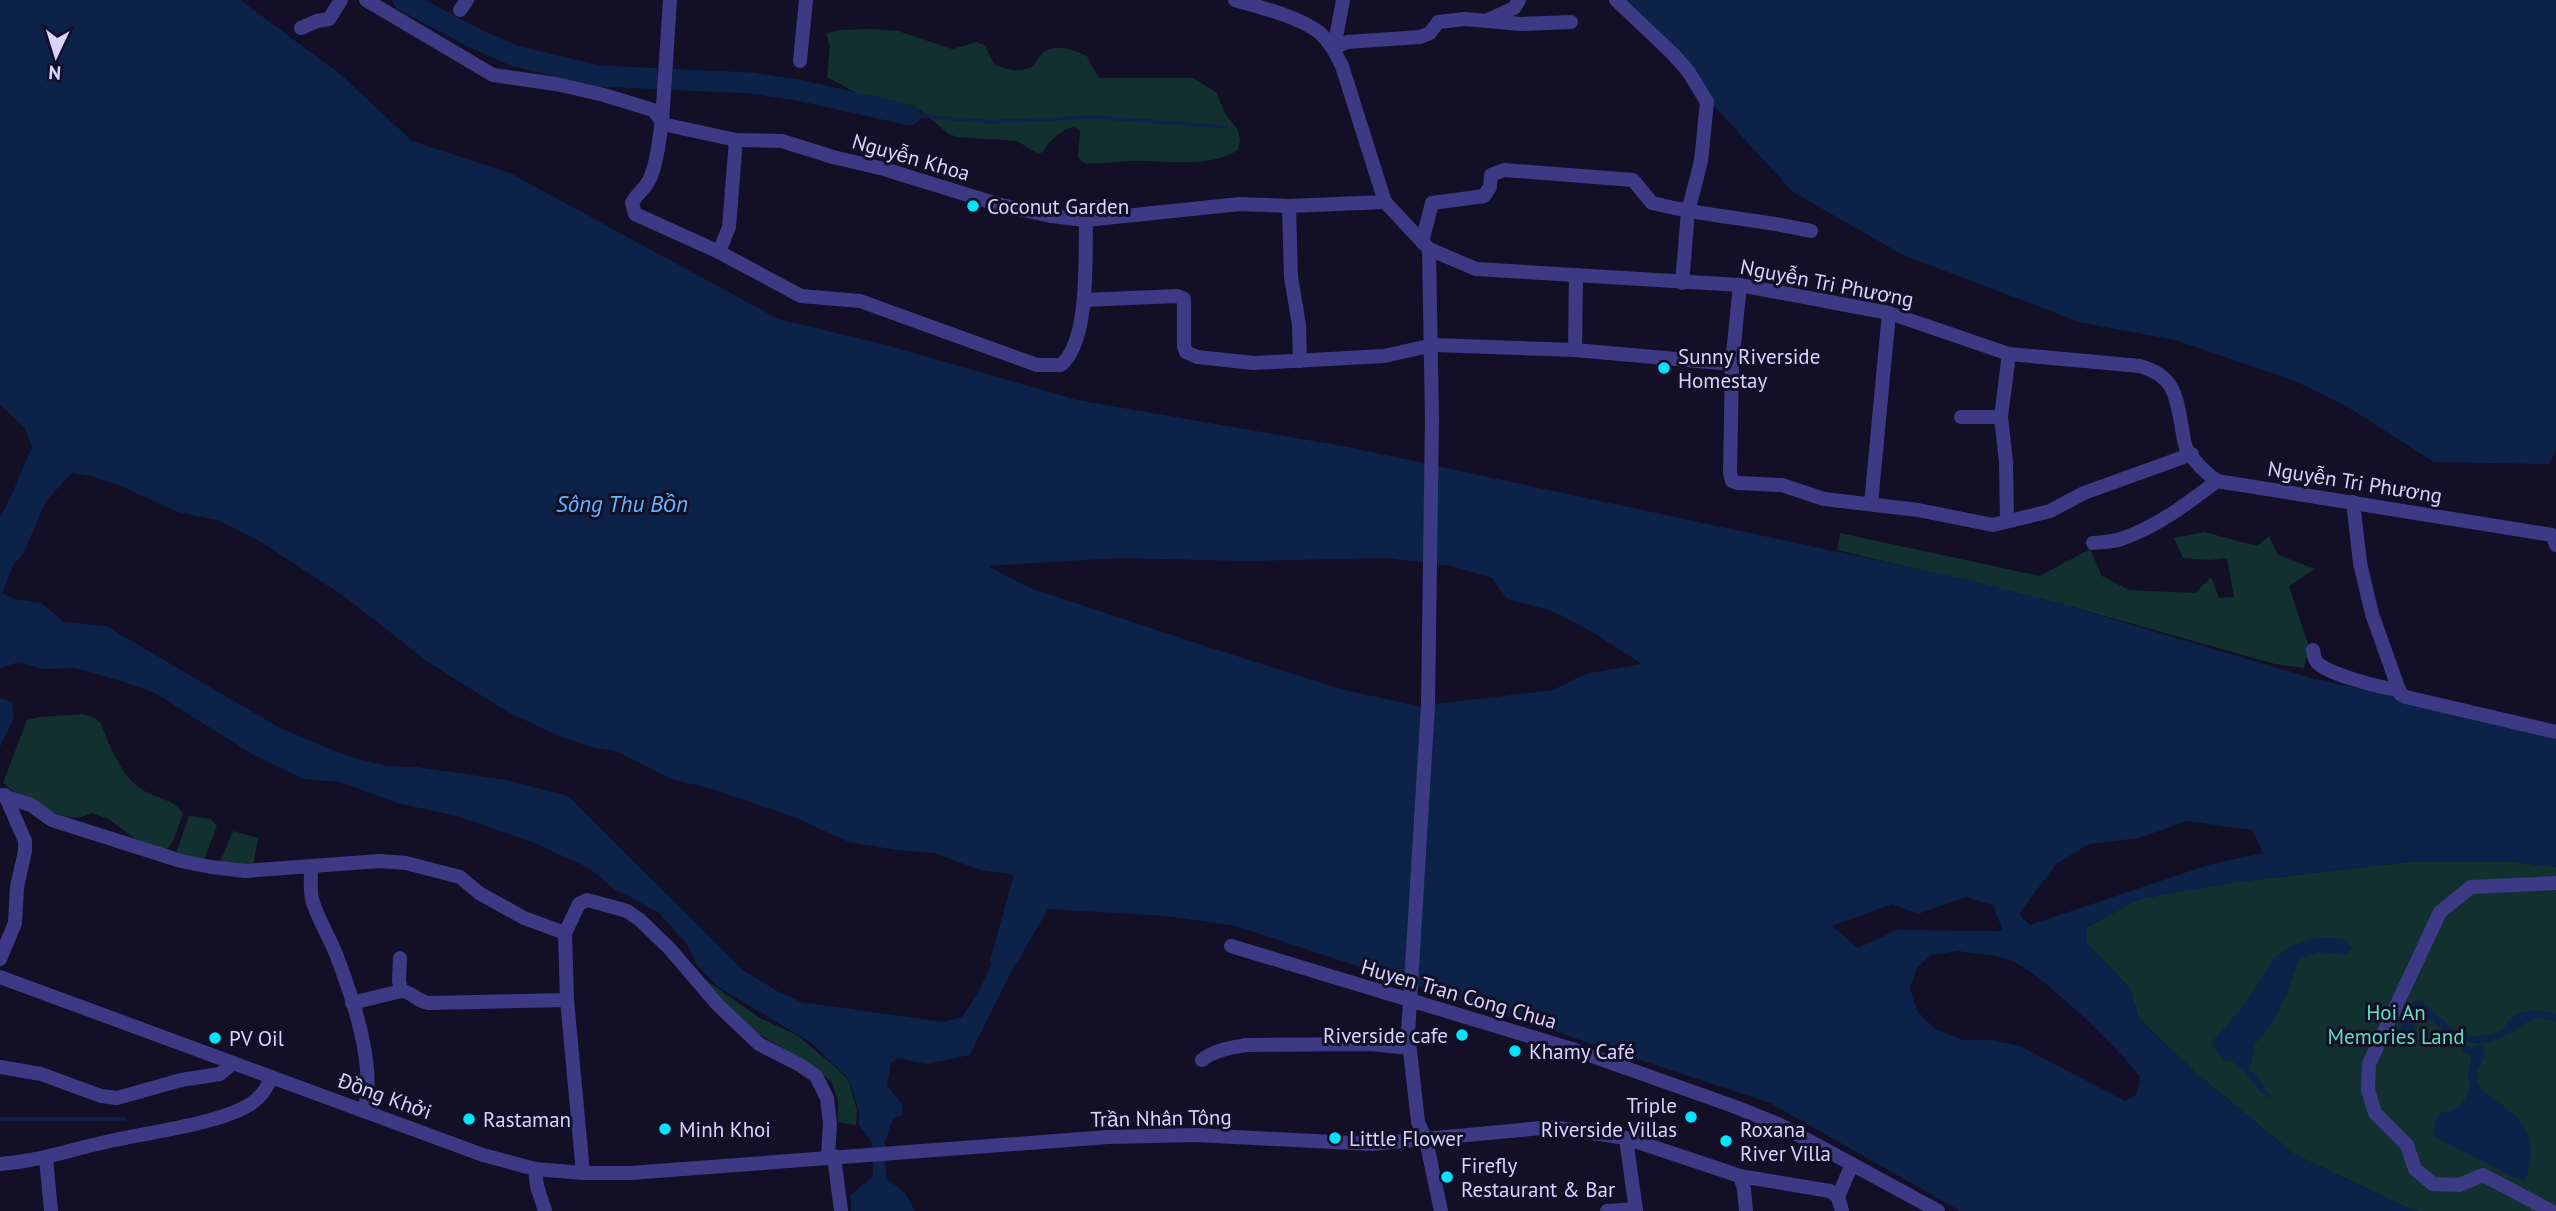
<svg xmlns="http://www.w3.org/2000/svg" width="2556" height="1211" font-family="'PT Sans',sans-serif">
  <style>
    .green { fill: #12302f }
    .water { fill: #0c2248; fill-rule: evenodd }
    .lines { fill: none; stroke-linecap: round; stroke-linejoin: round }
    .stream { stroke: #0c2248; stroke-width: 3.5 }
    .river { stroke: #0c2248; stroke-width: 21 }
    .street { stroke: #3d3a85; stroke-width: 14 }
    .poi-dot { fill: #00e5ff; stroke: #130f26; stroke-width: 2.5 }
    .labels { text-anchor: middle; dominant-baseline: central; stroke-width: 6; stroke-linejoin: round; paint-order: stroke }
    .street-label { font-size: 21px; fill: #d9d4ff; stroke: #130f26 }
    .poi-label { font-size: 21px; fill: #d9d4ff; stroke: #130f26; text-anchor: start }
    .park-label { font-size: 21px; fill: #5fe0c0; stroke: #130f26 }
    .water-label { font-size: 23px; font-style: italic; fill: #62b6ff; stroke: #130f26 }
  </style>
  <rect width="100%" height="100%" fill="#130f26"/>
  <g class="green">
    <path d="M870,29L898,31L952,49L977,42L985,46L995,65C1005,69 1018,73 1029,68C1035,66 1036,60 1040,56C1051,41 1074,50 1087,56L1092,67L1100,78H1193L1216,92L1226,115L1238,130L1240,140L1238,150C1209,168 1173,161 1141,161C1123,161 1104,163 1086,164L1078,158L1080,131L1074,127C1061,129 1050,140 1043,152L1038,154L1017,141L957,137L949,134L921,111L869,100L827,77L830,46L826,33L841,30Z"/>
    <path d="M2204,532L2257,546L2269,536L2278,555L2315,569L2289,586L2309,647L2304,668L2275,664L2062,604L1837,550L1840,533L2040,576L2090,549L2102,576L2129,590L2195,593L2211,577L2219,598L2234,597L2227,558L2210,560L2183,558L2174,538Z"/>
    <path d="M83,714L95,718L101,724C110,746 121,776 141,789C154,798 175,799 183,814L173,841L166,851L143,844L108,819L92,813C87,815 81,818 76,818C57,817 15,796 3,783L27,720L40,717Z"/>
    <path d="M189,816L211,819L217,826L205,857L202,860L178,853L177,850Z"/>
    <path d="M233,831L258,838L253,866L220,862Z"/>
    <path d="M2409,862H2514L2556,867V1211H2419L2406,1207L2294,1154L2196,1073L2139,1019L2130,988L2086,943L2087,927L2139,899L2235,882Z"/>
    <path d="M703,978L760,1018L797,1035L833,1065L848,1080L857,1110L856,1125L838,1122V1101L832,1083L818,1069L742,1024Z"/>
  </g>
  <g class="water">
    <path d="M0,0H240L340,74L412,141L510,173L778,319L886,345L1077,400L1348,447L1965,579L2062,604L2311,678L2556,732V867L2514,862H2409L2235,882L2139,899L2087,927V943L2130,988L2139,1019L2196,1073L2294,1154L2406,1207L2419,1211H1960L1770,1103L1236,926L1166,916L1048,909L1008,978L970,1055L926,1064L898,1058L891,1063L887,1086L903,1105L902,1115L893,1118L885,1142L886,1178L905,1193L915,1211H851V1195L873,1176L872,1142L859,1125V1111L848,1078L810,1042L718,987L697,965L687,944L658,912L614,889L589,868L532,842L457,816L397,803L341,782L303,779L252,754L155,693L124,682L75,668L42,669L19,662L0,668V517C14,495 20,471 32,448L25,428L0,405ZM72,473L91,476L121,486L177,512L217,520L261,542L345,597L428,662L506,711L559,736L591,747L616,751L671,779L712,789L794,817L849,842L897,850L934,853L980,870L1015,875L1025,898L1024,912L1000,945L978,993L962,1017L943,1022L801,1002L777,991L743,970L568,796L506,780L417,767L387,766L347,756L280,728L106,626L64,622L41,603L14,599L2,593L13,566L24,552L46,501ZM1119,558L1243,561L1387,558L1450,566L1492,578L1507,599L1555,612L1597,635L1642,664L1585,674L1553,690L1428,705L1426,708L1341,689L1199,644L1030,588L988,566ZM2187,821L2252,830L2263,853L2208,865L2030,925L2019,914L2056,864L2089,844L2139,838ZM1966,897L1993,905L2003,931L1897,930L1858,948L1832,926L1892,904L1918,914ZM1959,951C1975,954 1992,954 2007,959C2037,968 2120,1050 2140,1077L2137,1094L2125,1101L2020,1046L1990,1040H1963L1935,1029L1917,1011L1910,988L1917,968L1931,955Z"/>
    <path d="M1617,0H2556V451L2549,464L2434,462L2346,406L2295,381L2175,340L2079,322L1903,255L1793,192Z"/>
    <path d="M0,698L12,702L14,718L0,747Z"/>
    <path d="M2317,938H2335L2348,941L2353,948L2345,955L2320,952L2303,957L2297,963L2289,988L2272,1023L2255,1044L2250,1068L2272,1099C2254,1091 2247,1070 2230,1060L2224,1061L2211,1043L2246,1003L2272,960L2291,946Z"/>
    <path d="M2421,1000C2432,1008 2448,1027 2457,1032C2467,1039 2495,1036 2503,1029C2507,1025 2508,1019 2513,1016C2524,1010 2545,1010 2556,1014V1021C2532,1015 2530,1020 2512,1033C2511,1033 2502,1037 2502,1037C2466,1054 2446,1032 2420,1011L2414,1014L2413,1035H2405L2399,1031L2414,1001Z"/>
    <path d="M2464,1045L2471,1048L2478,1045L2483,1047L2485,1055C2481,1068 2472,1073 2481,1089C2520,1119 2543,1128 2525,1182L2434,1137L2437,1114C2454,1112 2470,1102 2469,1082C2469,1079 2467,1074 2468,1071C2469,1065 2471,1061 2471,1055L2461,1050Z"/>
  </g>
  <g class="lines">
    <g class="stream">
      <path d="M910,115L988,122L1093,117L1226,127"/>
      <path d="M0,1119H125"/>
    </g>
    <g class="river">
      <path d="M403,0L472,37L515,56L599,76L751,83L798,90L910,115"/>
      <path d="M1001,960L1028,863"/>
    </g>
    <g class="street">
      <path d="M366,0L493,75L556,84L604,95L653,110L662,121C659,139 658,159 651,176C647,188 637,193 632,203L635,214L719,252L801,296L860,301L1037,365H1061C1090,340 1085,257 1086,220"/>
      <path d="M670,0L662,121L667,125L736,140L782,141L833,157L884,169L997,204L1051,216L1086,220L1240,204L1289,206L1385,202"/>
      <path d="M1235,0C1262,8 1298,16 1320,33C1330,42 1336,54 1342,66L1385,202L1429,249L1476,269L1740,285L1889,313L2009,354L2140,366C2175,376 2176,396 2182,428C2183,434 2184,444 2187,450C2194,461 2206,473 2217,481L2552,535L2556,545"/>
      <path d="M1616,0L1673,54L1688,71L1707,102L1701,161L1688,212L1682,283"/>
      <path d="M460,10L467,0"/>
      <path d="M1490,19L1514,8L1519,0"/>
      <path d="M301,28L317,21L329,19L341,0"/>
      <path d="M1334,48L1347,42L1420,37L1430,33L1438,22L1465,19L1521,24L1571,22"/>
      <path d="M1334,48L1343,0"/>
      <path d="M800,61L806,0"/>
      <path d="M1289,206L1291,277L1299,325L1300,361"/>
      <path d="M1422,242L1432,203L1484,196L1490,187L1491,175L1504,170L1633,180L1652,203L1657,204C1708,217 1760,219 1811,231"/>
      <path d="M1429,249L1432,420L1428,705L1408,1033L1418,1122L1426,1140L1441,1211"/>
      <path d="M719,252L729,227L736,140"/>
      <path d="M1740,285L1732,364L1730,473L1732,481L1738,483L1782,485L1824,499L1918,510L1993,525L2050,511L2084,493L2192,454"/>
      <path d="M1084,300L1177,296L1184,299V346L1186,352L1197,357L1254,363L1384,356L1433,345L1575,350L1732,364"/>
      <path d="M1575,350L1576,275"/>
      <path d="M1961,417H2001"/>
      <path d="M1871,504L1889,313"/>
      <path d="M2007,521L2006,462L2001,417L2009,354"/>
      <path d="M2093,543C2102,542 2112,542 2121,539C2157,527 2188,503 2217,481"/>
      <path d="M2313,650C2314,654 2314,658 2316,661C2325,674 2382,688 2399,690L2372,614L2360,563L2353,502"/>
      <path d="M2399,689L2400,694L2406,697L2556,732"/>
      <path d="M0,795L31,805L52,820L181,861L211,867L245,871L380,861L406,863L460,877L479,893L524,918L565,933"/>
      <path d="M311,867C311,877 310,890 312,899C317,918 329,936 336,954C352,996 377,1067 364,1111"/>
      <path d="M1231,946L1575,1050L1733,1106L1778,1124L1938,1211"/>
      <path d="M400,958L399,981L401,991"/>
      <path d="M0,959L15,923L17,887L25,851V841L5,795"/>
      <path d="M0,977L483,1155L535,1169L583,1173H630L1108,1137L1196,1135L1372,1144L1552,1127L1626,1138L1740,1176L1830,1191L1838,1197L1842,1211"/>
      <path d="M352,1003L401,991C412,991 417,1002 429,1003L567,1000"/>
      <path d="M1202,1060C1214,1050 1230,1048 1246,1045L1370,1044L1409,1048"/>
      <path d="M0,1067L41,1074L101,1096L117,1098L181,1080L220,1074L233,1063"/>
      <path d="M1626,1138L1636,1211"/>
      <path d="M834,1156L841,1211"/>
      <path d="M46,1158L51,1211"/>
      <path d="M0,1164C39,1161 69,1150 106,1142C143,1133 222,1124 252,1103C262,1096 267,1088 271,1078"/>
      <path d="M535,1169L537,1186L545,1211"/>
      <path d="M583,1173L567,1000L565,933L579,904L587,900L595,902L627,911L640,920L670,949L717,1004L759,1044L800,1065L816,1076L827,1098L830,1123L828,1156"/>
      <path d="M1740,1176L1744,1189L1746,1211"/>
      <path d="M1838,1197L1852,1164"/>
      <path d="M1607,1211L1636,1209"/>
      <path d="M2551,1211L2483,1175L2459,1185L2433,1184L2415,1169L2407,1145L2375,1113L2368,1090L2369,1064L2440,912L2471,887L2556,883"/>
    </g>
  </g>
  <g class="poi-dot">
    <circle cx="973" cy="206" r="7"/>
    <circle cx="1664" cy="368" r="7"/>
    <circle cx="1462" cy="1035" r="7"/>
    <circle cx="215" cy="1038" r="7"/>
    <circle cx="1515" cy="1051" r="7"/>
    <circle cx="1691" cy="1117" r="7"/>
    <circle cx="469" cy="1119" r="7"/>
    <circle cx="665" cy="1129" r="7"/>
    <circle cx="1335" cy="1138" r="7"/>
    <circle cx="1726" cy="1141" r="7"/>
    <circle cx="1447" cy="1177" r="7"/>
  </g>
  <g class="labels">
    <g class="street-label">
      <text transform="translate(911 157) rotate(16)">Nguyễn Khoa</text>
      <text transform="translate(1827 283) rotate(11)">Nguyễn Tri Phương</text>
      <text transform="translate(2355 482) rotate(9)">Nguyễn Tri Phương</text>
      <text transform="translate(1459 994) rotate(16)">Huyen Tran Cong Chua</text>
      <text transform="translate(385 1096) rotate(20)">Đồng Khởi</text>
      <text transform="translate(1161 1118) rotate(-1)">Trần Nhân Tông</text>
    </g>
    <g class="poi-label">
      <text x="987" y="206">Coconut Garden</text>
      <text x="1678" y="356">Sunny Riverside<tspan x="1678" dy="24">Homestay</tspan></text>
      <text x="1448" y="1035" text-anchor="end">Riverside cafe</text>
      <text x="229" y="1038">PV Oil</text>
      <text x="1529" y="1051">Khamy Café</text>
      <text x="1677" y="1105" text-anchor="end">Triple<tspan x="1677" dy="24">Riverside Villas</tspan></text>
      <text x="483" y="1119">Rastaman</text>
      <text x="679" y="1129">Minh Khoi</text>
      <text x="1740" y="1129">Roxana<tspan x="1740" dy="24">River Villa</tspan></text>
      <text x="1349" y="1138">Little Flower</text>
      <text x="1461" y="1165">Firefly<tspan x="1461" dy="24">Restaurant &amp; Bar</tspan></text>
    </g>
    <g class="park-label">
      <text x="2396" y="1012">Hoi An<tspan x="2396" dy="24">Memories Land</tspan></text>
    </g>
    <g class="water-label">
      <text x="622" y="503">Sông Thu Bồn</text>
    </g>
  </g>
  <g transform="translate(56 56) rotate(184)" stroke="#130f26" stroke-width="5" paint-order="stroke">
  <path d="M0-5L12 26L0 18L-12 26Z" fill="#d9d4ff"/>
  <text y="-10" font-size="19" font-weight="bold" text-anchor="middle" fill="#d9d4ff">N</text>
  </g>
</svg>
